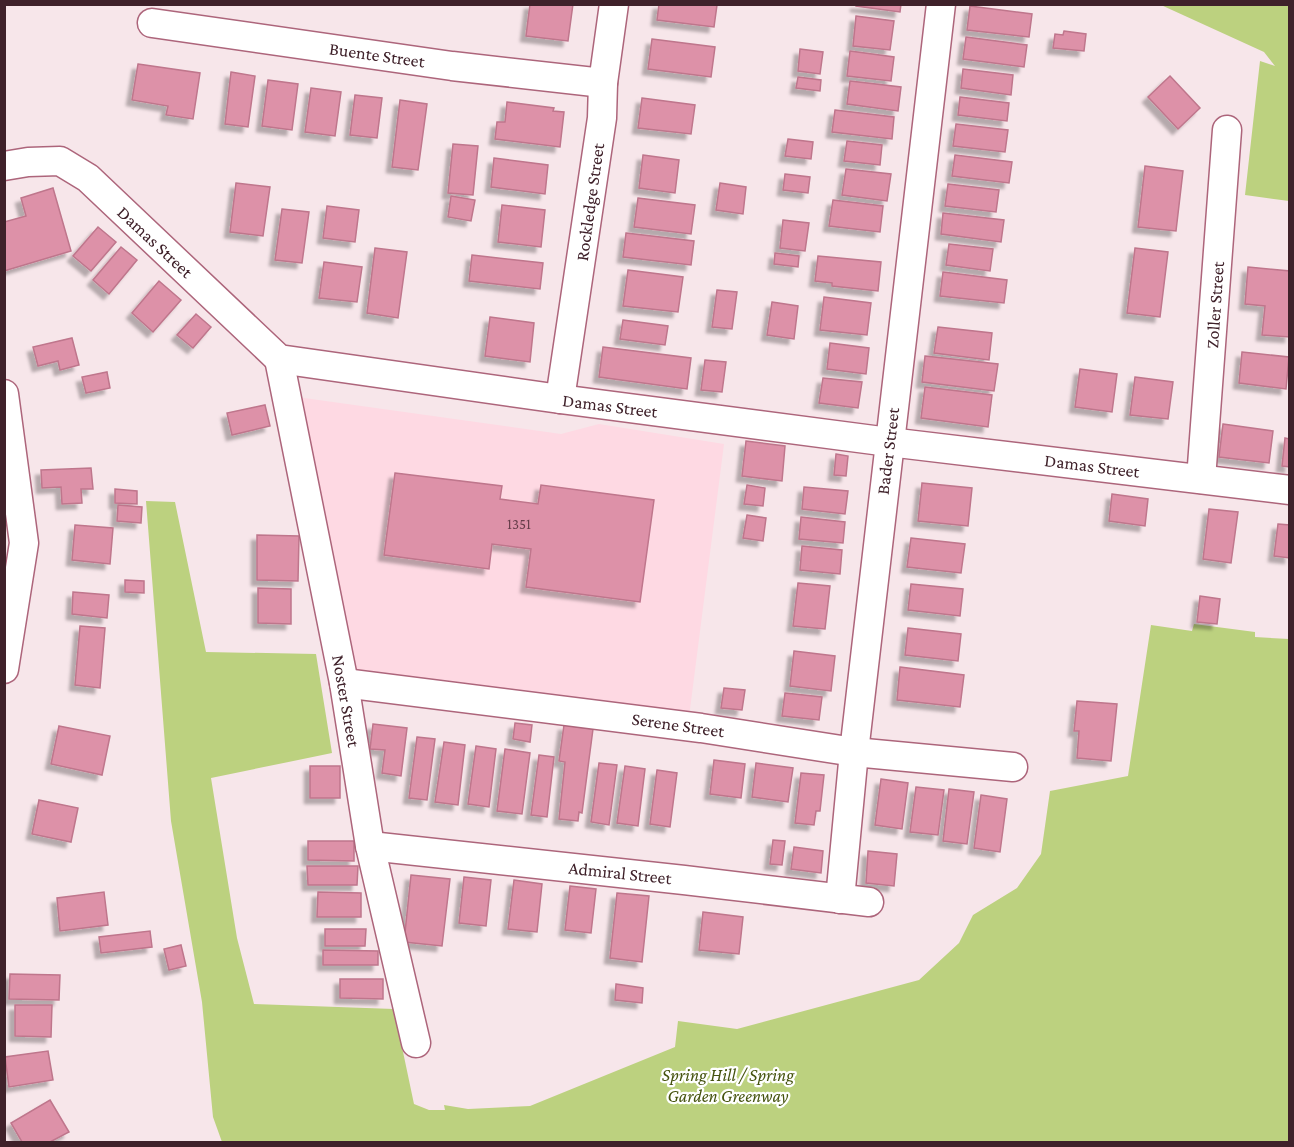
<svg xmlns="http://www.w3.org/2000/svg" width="1294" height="1147" font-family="'Crimson Pro',serif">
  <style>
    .built { fill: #fed9e3 }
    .green { fill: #bcd17f }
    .building { fill: #dd91a8; stroke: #bf768c; stroke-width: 1.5; filter: url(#shadow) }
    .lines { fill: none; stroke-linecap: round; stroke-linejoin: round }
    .minor-casing { stroke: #ad657b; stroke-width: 31 }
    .minor { stroke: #fff; stroke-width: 28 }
    .labels { text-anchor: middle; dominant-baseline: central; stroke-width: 4.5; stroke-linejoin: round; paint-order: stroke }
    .number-label { font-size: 15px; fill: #663d4a }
    .street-label { font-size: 18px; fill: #3f212a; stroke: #fff }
    .park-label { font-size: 18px; font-style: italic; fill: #44520d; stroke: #fff }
  </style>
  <defs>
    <filter id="shadow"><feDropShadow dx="-5.5" dy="5.5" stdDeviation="1.5" flood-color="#0004"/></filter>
  </defs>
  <rect width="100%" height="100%" fill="#f7e6ea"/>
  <path class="built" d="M297,397L561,434L599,424L724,444L689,717L352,672Z"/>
  <g class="green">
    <path d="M1161,5H1289V201L1245,195L1260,61L1275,66L1264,52Z"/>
    <path d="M146,501L175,502L206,652L316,654L332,753L211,778L237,938L254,1004L394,1009L414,1104L429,1110H445L444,1105L468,1109L530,1106L675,1047L678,1021L737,1029L919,980L959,943L973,915L1017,888L1041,854L1050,791L1128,776L1151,625L1192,631L1194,624L1255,632V637L1289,639V1142H222L213,1117L202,1002L171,821Z"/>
  </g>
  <g class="building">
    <path d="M530,4H573L568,41L526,36Z"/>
    <path d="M659,4L717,5L714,27L657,20Z"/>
    <path d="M856,4H901L900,12L856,6Z"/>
    <path d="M970,6L1032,14L1029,37L967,30Z"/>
    <path d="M856,16L894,21L890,50L853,46Z"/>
    <path d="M1064,31L1086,34L1084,51L1053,48L1055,34L1063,35Z"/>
    <path d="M966,37L1027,45L1024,67L963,59Z"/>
    <path d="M652,39L715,47L711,77L648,69Z"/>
    <path d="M800,49L823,52L820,74L798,71Z"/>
    <path d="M850,51L894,57L891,81L847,76Z"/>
    <path d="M138,64L200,73L193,119L166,115L168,106L132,100Z"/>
    <path d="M963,69L1013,75L1011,95L961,88Z"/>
    <path d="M231,72L255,76L248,127L225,124Z"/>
    <path d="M1170,76L1200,108L1178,129L1148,97Z"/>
    <path d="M798,77L821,80L820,91L796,88Z"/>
    <path d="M268,80L298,84L292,130L262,126Z"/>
    <path d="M850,81L901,87L898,111L847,104Z"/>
    <path d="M311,88L341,92L335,136L305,132Z"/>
    <path d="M355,95L382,98L377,138L350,135Z"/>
    <path d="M960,97L1009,103L1007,121L958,115Z"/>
    <path d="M642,98L695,105L691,134L638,128Z"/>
    <path d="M400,100L427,104L418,170L392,167Z"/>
    <path d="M507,102L554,108L553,111L564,112L560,147L495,139L497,122H505Z"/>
    <path d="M835,110L894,117L892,139L832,132Z"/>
    <path d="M956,124L1008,130L1005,152L953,146Z"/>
    <path d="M788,139L813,142L811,159L785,156Z"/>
    <path d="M847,141L882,145L880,165L844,161Z"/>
    <path d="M453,144L478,146L473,195L448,193Z"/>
    <path d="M643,155L679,160L675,193L639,188Z"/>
    <path d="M955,155L1012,162L1009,183L952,176Z"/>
    <path d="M494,158L548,165L545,194L491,187Z"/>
    <path d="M1145,166L1183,171L1176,231L1138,227Z"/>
    <path d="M846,169L891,174L887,201L842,195Z"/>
    <path d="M785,174L810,177L808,193L783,190Z"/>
    <path d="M236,183L270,187L263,236L230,232Z"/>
    <path d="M720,183L746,187L743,214L716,210Z"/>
    <path d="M948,184L999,190L996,212L945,206Z"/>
    <path d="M53,188L71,251L4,271V222L26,216L21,198Z"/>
    <path d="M451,196L475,200L471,221L448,217Z"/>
    <path d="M638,198L695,205L691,234L634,227Z"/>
    <path d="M833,200L883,206L880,232L829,226Z"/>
    <path d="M502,205L545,210L541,247L498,242Z"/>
    <path d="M327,206L359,210L355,242L323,238Z"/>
    <path d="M282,209L309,212L302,263L275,260Z"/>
    <path d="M943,213L1004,220L1001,242L941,234Z"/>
    <path d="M783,220L809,223L805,251L780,248Z"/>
    <path d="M98,227L116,242L91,271L73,256Z"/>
    <path d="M626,233L694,241L691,265L623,257Z"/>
    <path d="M949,244L993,249L990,271L946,265Z"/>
    <path d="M121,247L137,260L109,294L93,280Z"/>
    <path d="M375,248L407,252L398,318L367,313Z"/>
    <path d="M1135,248L1168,252L1160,317L1127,313Z"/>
    <path d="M775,253L799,256L798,267L774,264Z"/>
    <path d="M472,255L543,263L540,289L469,281Z"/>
    <path d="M818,256L881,262L878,291L832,286V283L815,281Z"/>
    <path d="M324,262L362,267L357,302L319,298Z"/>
    <path d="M1248,267L1290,271V337L1262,335L1265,306L1245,304Z"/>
    <path d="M628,270L683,277L678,312L623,306Z"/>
    <path d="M943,272L1007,280L1004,303L940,296Z"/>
    <path d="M159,281L181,300L153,332L132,313Z"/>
    <path d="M717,290L737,292L732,329L712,327Z"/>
    <path d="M824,297L871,303L867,335L820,330Z"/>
    <path d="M772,302L798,306L794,339L767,335Z"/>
    <path d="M196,314L211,327L193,348L177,335Z"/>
    <path d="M490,317L534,323L530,362L485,356Z"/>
    <path d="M623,320L668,326L665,345L620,339Z"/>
    <path d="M938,327L992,333L989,360L934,353Z"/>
    <path d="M72,338L79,365L60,370L58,361L38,366L33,347Z"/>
    <path d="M830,343L869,348L866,374L827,369Z"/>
    <path d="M603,347L691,358L687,389L599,377Z"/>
    <path d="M1242,352L1289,357L1286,389L1239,383Z"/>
    <path d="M925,356L998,364L994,391L922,382Z"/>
    <path d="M705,360L726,362L722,392L701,390Z"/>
    <path d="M1080,369L1117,374L1112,412L1075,407Z"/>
    <path d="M107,372L110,388L86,393L82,377Z"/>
    <path d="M1135,377L1173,382L1168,419L1130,415Z"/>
    <path d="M823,378L862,382L858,408L819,403Z"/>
    <path d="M925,387L992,395L988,427L921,418Z"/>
    <path d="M265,405L270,426L232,435L227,413Z"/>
    <path d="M1223,424L1273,431L1269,463L1219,457Z"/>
    <path d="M1285,438L1290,439V467L1282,466Z"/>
    <path d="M746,441L785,446L782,481L742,476Z"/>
    <path d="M836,454L848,456L846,476L834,475Z"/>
    <path d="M91,468L93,489H81L82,503L62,504L61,487L42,488L41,470Z"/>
    <path d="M395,473L502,486L500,499L538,504L541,485L654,500L640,602L526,587L531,549L492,544L489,569L384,555Z"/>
    <path d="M922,483L972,488L968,526L918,521Z"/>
    <path d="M747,485L765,488L763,506L744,504Z"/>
    <path d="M804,487L848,491L845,514L802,509Z"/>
    <path d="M115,489L137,491V504L115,503Z"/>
    <path d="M1112,494L1148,499L1145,526L1109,521Z"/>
    <path d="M118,505L142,507L141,523L117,521Z"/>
    <path d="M1209,509L1238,512L1231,563L1203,559Z"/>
    <path d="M747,515L766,518L763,541L743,538Z"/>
    <path d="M801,517L845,522L843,543L799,539Z"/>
    <path d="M1278,524L1290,525V558L1274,556Z"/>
    <path d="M75,525L113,528L110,564L72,560Z"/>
    <path d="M257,535L299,536L298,581L257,580Z"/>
    <path d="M911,538L965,544L961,573L907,567Z"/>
    <path d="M802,546L842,550L840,574L800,570Z"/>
    <path d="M125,580L144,581V593L125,592Z"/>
    <path d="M798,583L830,586L825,629L793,626Z"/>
    <path d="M911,584L963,589L960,616L908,610Z"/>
    <path d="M258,588L291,589V624L258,623Z"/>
    <path d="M73,592L109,595L107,618L72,614Z"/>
    <path d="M1200,596L1220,599L1217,624L1197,622Z"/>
    <path d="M80,626L105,628L100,688L75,685Z"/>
    <path d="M908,628L961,634L958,661L905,655Z"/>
    <path d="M794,651L835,656L831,691L790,686Z"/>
    <path d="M900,667L964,675L960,707L897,700Z"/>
    <path d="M724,688L745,690L742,710L721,708Z"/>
    <path d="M785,693L822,697L819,720L782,716Z"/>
    <path d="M1077,701L1117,704L1111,761L1077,758L1079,731H1074Z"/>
    <path d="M515,723L532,725L530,742L513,739Z"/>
    <path d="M373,724L407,728L401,776L382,773L385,750L370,749Z"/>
    <path d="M564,725L593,729L582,813L579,812L578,821L559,819L565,762L559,761Z"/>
    <path d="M59,726L110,736L102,775L51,764Z"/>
    <path d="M417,737L435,739L427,800L409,798Z"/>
    <path d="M444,742L465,745L458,805L435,802Z"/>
    <path d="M476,746L496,749L489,807L468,804Z"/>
    <path d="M505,749L530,753L522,814L497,811Z"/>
    <path d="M539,755L554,757L547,817L531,815Z"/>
    <path d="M714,760L745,764L741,798L710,794Z"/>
    <path d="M599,763L617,765L609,825L591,822Z"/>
    <path d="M756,763L793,768L788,802L752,797Z"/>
    <rect x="310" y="766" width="30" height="32"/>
    <path d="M625,766L645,769L638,826L617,823Z"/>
    <path d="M657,770L677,773L670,827L650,824Z"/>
    <path d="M801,773L824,775L820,811H816L814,825L795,823Z"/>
    <path d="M881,779L908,783L902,829L875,825Z"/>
    <path d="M916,787L944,790L938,835L910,832Z"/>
    <path d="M949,789L974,792L967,844L943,841Z"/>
    <path d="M981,795L1007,799L1000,852L974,848Z"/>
    <path d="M39,800L78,808L71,842L32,834Z"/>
    <path d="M773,840L785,841L782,865L770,864Z"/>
    <path d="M308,841H354V861L308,860Z"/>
    <path d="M794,847L823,851L821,873L791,869Z"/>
    <path d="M868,851L897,854L894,886L866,883Z"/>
    <path d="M307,866H358L357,885H308Z"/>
    <path d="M411,875L450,879L442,946L404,942Z"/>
    <path d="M464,877L491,880L486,926L459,923Z"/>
    <path d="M514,880L542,884L537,932L508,929Z"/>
    <path d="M570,886L596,889L591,933L565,930Z"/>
    <path d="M104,892L108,925L60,931L57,898Z"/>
    <path d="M318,892L361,893V917H317Z"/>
    <path d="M617,893L649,896L642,962L610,958Z"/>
    <path d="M703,912L743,917L739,954L699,950Z"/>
    <path d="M325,929H366L365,946H325Z"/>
    <path d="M150,931L152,947L101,953L99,937Z"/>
    <path d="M181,945L186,966L169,970L164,949Z"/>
    <path d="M323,950L378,951V965H323Z"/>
    <path d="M10,974L60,975L59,1000L9,999Z"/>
    <path d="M340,979H383V999L340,998Z"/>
    <path d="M616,984L643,988L642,1003L615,1000Z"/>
    <path d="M15,1005H52L51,1037L15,1036Z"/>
    <path d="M48,1051L53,1080L9,1087L5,1057Z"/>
    <path d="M50,1100L69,1132L50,1142H22L11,1123Z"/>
  </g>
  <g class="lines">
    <g class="minor-casing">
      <g id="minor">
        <path d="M152,23L452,66L603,83"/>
        <path d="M4,166L28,162L60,161L88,178L279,359L560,399L889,442L1290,490"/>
        <path d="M279,359L344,683L370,846L416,1043"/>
        <path d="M4,394L24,543L4,669"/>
        <path d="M560,399L602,118L603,83L614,4"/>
        <path d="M1201,479L1227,130"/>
        <path d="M344,683L701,728L854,752L1013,767"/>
        <path d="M370,846L684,880L869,902"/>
        <path d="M840,899L854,752L941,4"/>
      </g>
    </g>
    <use href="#minor" class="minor"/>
  </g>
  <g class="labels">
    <g class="number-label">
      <text x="519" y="524">1351</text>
    </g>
    <g class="street-label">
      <text transform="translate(377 55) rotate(8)">Buente Street</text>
      <text transform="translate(590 202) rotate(-82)">Rockledge Street</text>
      <text transform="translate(155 242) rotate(43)">Damas Street</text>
      <text transform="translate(1215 305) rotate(-86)">Zoller Street</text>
      <text transform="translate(610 406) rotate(7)">Damas Street</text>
      <text transform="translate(888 451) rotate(-83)">Bader Street</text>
      <text transform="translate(1092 466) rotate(7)">Damas Street</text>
      <text transform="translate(346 701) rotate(80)">Noster Street</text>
      <text transform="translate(678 725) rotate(8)">Serene Street</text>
      <text transform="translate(620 873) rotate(6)">Admiral Street</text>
    </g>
    <g class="park-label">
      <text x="728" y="1075">Spring Hill / Spring<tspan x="728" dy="21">Garden Greenway</tspan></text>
    </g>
  </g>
  <rect width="1294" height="1147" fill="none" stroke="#3f212a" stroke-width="12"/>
</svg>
